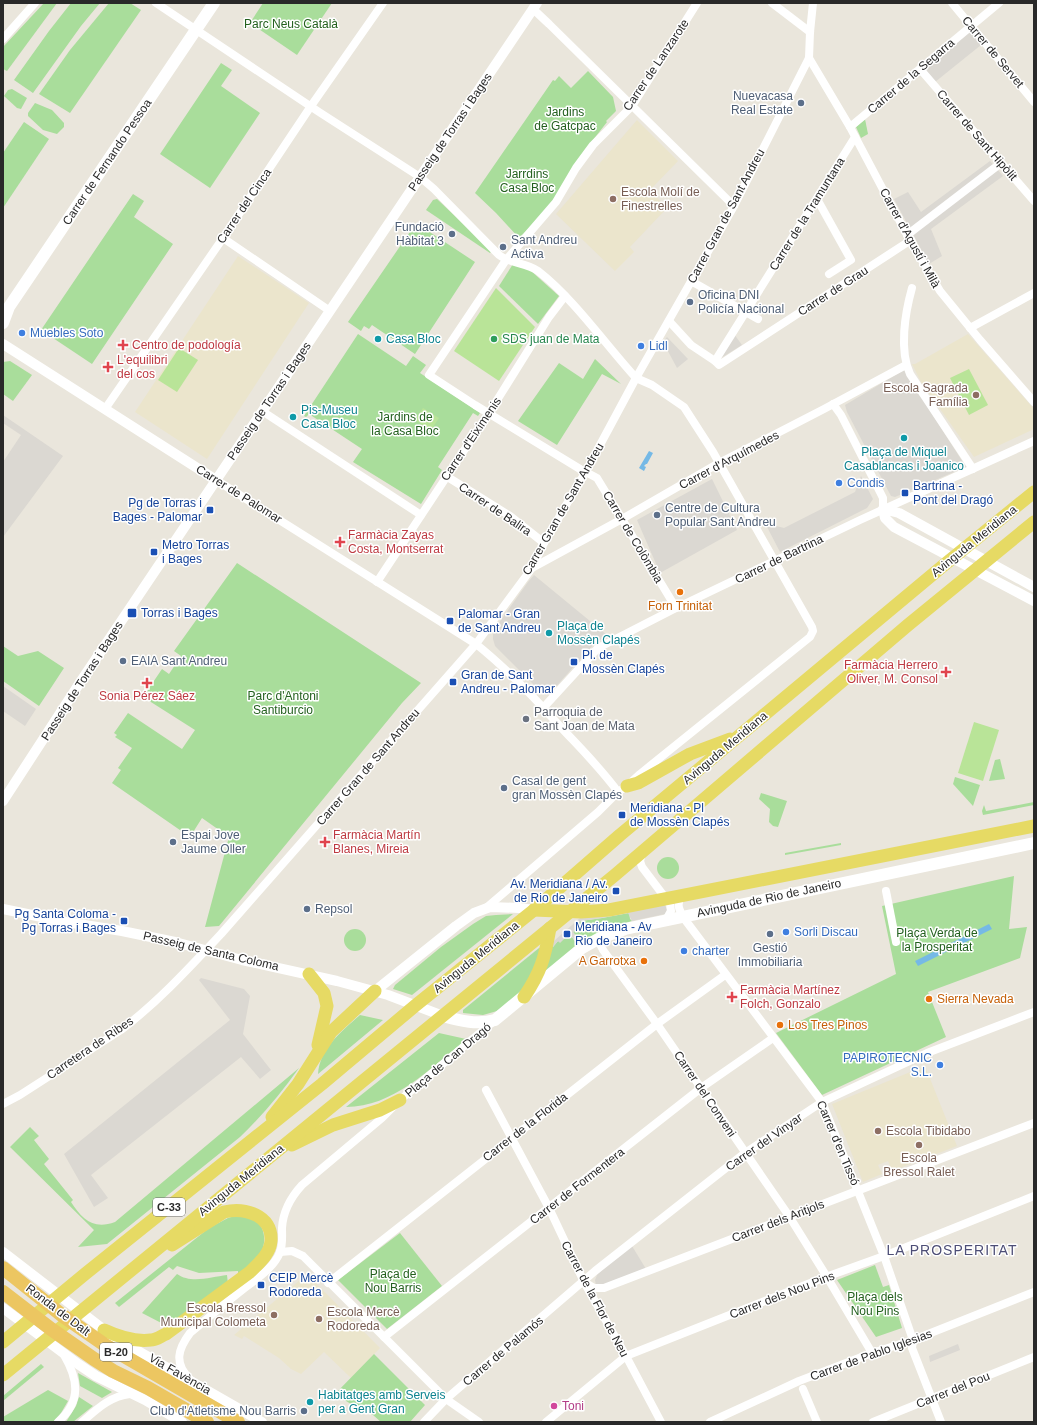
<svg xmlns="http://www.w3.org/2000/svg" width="1037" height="1425" font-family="Helvetica,sans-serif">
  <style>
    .education { fill: #ebe5cc }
    .green { fill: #a9dd9b }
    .pitch { fill: #b9e498 }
    .plaza { fill: #dbd8d2 }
    .water { fill: #75b9e6 }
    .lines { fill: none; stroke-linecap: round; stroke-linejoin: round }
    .minor { stroke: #fff; stroke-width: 8 }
    .tertiary { stroke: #fff; stroke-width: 10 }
    .secondary { stroke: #fff; stroke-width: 12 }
    .primary { stroke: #e6da64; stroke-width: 13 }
    .trunk { stroke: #ecc661; stroke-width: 14 }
    .service-dot { fill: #5c6f8a; stroke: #fff; stroke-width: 1.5 }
    .education-dot { fill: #8d6e63; stroke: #fff; stroke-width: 1.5 }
    .shop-dot { fill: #3f7fe0; stroke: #fff; stroke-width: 1.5 }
    .culture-dot { fill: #0f9aa8; stroke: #fff; stroke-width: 1.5 }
    .leisure-dot { fill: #2e9e5b; stroke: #fff; stroke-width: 1.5 }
    .health-dot { fill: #e0444e; stroke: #fff; stroke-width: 1.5 }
    .transit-dot { fill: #1a4fb4; stroke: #fff; stroke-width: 1.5 }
    .food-dot { fill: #e8710a; stroke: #fff; stroke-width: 1.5 }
    .worship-dot { fill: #6b7280; stroke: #fff; stroke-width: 1.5 }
    .hotel-dot { fill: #d1479c; stroke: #fff; stroke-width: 1.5 }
    .labels { text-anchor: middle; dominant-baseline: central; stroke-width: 3; stroke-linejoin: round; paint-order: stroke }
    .shield { fill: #fff; stroke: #696969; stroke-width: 1 }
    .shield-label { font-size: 11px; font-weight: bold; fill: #292929 }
    .park-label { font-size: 12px; fill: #23601e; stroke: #fff }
    .street-label { font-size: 12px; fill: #292929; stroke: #fff }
    .service-label { font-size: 12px; fill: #4e5e75; stroke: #fff; text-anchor: start }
    .education-label { font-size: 12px; fill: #785e54; stroke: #fff; text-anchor: start }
    .shop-label { font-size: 12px; fill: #366cbe; stroke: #fff; text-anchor: start }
    .culture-label { font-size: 12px; fill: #0d838f; stroke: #fff; text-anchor: start }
    .leisure-label { font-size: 12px; fill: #27864d; stroke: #fff; text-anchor: start }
    .health-label { font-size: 12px; fill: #be3a42; stroke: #fff; text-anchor: start }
    .transit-label { font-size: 12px; fill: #164399; stroke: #fff; text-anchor: start }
    .food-label { font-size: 12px; fill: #c56008; stroke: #fff; text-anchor: start }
    .worship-label { font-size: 12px; fill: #5b616d; stroke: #fff; text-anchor: start }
    .hotel-label { font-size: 12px; fill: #b23c85; stroke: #fff; text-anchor: start }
    .quarter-label { font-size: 14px; letter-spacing: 1px; fill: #4d4e76; stroke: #fff }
  </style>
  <rect width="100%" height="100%" fill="#eae6dc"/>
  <g class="education">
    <path d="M637,120L678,161L650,190L667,208L630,247L634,252L615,271L556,214Z"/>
    <path d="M238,256L309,303L207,459L135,412Z"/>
    <path d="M968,334L1034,409V429L974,457L921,382L912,364H915Z"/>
    <path d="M925,1066L957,1146L892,1171L888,1161L878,1165L882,1174L863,1182L832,1104Z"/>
    <path d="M307,1274L380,1348L351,1378L324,1352L301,1374L291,1369L279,1358L244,1336L242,1339L234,1335Z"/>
  </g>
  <g class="green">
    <path d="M44,3H57L7,71L3,69V47Z"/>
    <path d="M71,3H100L81,26L33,93L14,80L49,31Z"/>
    <path d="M109,3H130L141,10L70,113L39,94L70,50Z"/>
    <path d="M263,3H332L297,55L250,23Z"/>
    <path d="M221,63L232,70L221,86L260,113L210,188L160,154Z"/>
    <path d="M588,71L613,97L616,111L606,121L607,122L579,158L556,202L519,238L496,213L475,193L553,80L555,81L559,76L571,88Z"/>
    <path d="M12,89L27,98L21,109L17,108L4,96L8,90Z"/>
    <path d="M35,103L52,110L64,123V127L57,134L43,130L28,116V113Z"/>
    <path d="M865,119L868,134L861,138L856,127Z"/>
    <path d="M24,122L49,139L3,208V153Z"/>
    <path d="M133,194L144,201L134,217L173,244L92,364L41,330Z"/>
    <path d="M437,199L492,251L490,253L426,210L433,200Z"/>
    <path d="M416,223L475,262L415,354L372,325L369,329L364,326L361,331L348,322Z"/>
    <path d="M513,264L530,270L559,296L538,324L499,286Z"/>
    <path d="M358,334L406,366L413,356L426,365L420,373L480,413L478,416L473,413L438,467L442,470L421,504L353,462L362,449L309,414L306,417L304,416Z"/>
    <path d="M595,359L621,384L602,374L557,445L518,421L559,363L583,379Z"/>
    <path d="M10,361L32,375L13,401L3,394V362Z"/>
    <path d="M237,563L421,683L402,703L219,926L205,927L229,837L202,818L190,837L112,783L121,770L118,768L132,748L115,737L117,735L114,733L128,713L182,749L195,730L143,697L162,669L169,674L181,656L174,651Z"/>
    <path d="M3,646L18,656L38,651L64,668L39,706L3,681Z"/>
    <path d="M1000,759L1005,779L989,781L995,760Z"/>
    <path d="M955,777L980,785L973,806L953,784Z"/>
    <path d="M761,793L787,801L778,827L773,826L769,822L770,809L759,799Z"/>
    <path d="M1034,802V805L983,815L982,811L984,805L986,811Z"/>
    <path d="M841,843V845L785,855V853Z"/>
    <circle cx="668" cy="868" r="11"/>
    <path d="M1014,876L1009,929L1027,927L1020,958L928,992L946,1037L822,1095L776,1033L896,974L882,906Z"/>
    <path d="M629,913L630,919L632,921C614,926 598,932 582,943L573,932L579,926L576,925L581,921L602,918Z"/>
    <path d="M513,914L412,995L393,989L395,985L441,947L473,924L486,916L496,915Z"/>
    <circle cx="355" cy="940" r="11"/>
    <path d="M566,937H572L576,943L577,947L543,976L551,946L553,947L558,941L560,942Z"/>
    <path d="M542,947L541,960L519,996L497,1011L483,1015L463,1013V1010L539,948Z"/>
    <path d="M360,1015L383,1020L318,1074C320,1048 341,1032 360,1015Z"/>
    <path d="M439,1033L466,1039L464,1042C429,1069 393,1107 346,1107Z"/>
    <path d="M299,1068C281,1093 262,1116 240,1137L107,1244L78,1247L94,1230L10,1147L30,1127L39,1136L34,1140L49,1159L44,1164L73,1200L71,1202C82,1219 93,1230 115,1222Z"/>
    <path d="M238,1215C242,1216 247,1216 251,1218C265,1223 267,1241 261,1253C256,1261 245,1269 238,1276V1271L199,1273L177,1266L173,1270L169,1267L119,1307L115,1303L209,1228L228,1218Z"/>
    <path d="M400,1233L442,1286L387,1329L338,1280Z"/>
    <path d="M875,1265L883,1287L889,1285L902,1328L876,1337L837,1280Z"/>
    <path d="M177,1274C191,1284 211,1277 227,1275L228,1284L169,1327L142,1313Z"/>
    <path d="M374,1354L425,1405L410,1422H381L373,1415L354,1406L335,1394Z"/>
    <path d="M41,1364L44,1367L3,1401V1396Z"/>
    <path d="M78,1373L112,1392L102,1398L80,1386Z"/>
    <path d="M48,1390L68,1401L61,1413L53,1422H3V1417Z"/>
    <path d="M79,1397L93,1406L73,1422H66L76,1406Z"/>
  </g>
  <g class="pitch">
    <path d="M496,288L535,327L499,381L454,351Z"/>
    <path d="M179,348L198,360L177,392L158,380Z"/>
    <path d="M969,369L988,405L969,415L950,378Z"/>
    <path d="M423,408L439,418L431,430L415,420Z"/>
    <path d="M974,722L999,730L983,781L958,773Z"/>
  </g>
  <g class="plaza">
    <path d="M969,31L981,45L935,82L924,68Z"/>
    <path d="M990,161L1003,176L931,229L942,256L929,264L894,199L908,192L921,212Z"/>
    <path d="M734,334L742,345L721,358Z"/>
    <path d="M667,337L688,359L677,368L663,342Z"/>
    <path d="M904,370L966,467L895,497L891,496L847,412L845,405Z"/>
    <path d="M3,415L63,456L3,537V462L21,435L3,423Z"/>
    <path d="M861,476L873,499L867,508L780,552L765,523L784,528L855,492Z"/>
    <path d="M712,479L737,530L660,573L637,520Z"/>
    <path d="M534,575L607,635L593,645L553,690L548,692L540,691L495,646L493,639V631L528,582Z"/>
    <path d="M3,686L36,709L25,726L3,711Z"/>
    <path d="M665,905L667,910L665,914L632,921L628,913L602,918L581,921L576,924L580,926L573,932L582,943L577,947L575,945L576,943L572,937H566L560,943L558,941L553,947L551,946L554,941L580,918Z"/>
    <path d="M201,978L244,989L250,996L243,1034L271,1070L260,1079L241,1057L91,1175L108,1198L94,1207L64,1154L230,1020L199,980Z"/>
    <path d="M632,1246L646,1269L603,1286L596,1285L595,1280L598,1273Z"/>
    <path d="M958,1344L960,1350L930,1362L929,1356Z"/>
  </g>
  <g class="water">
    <path d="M649,451L653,453L647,464H646L644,466L646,467L644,471L639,468Z"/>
    <path d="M989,924L992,929L918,966L915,961Z"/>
  </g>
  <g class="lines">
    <g class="minor">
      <path d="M156,3L319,112L420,177L434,189L499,255C510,264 526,262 538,271C574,299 605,344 636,378L652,385L684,407L713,452L812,627L813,631L810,637L640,774L627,786L618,792L598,812L486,908"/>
      <path d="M772,3L810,32"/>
      <path d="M952,3L1034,102"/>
      <path d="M533,9L549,24L734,206"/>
      <path d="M3,39L35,3"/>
      <path d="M809,58L850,127L907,235L940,291L980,340L1034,402"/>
      <path d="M920,69L1034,201"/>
      <path d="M850,127L999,3"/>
      <path d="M855,137L715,361L719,365L911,240"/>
      <path d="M817,199L851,260L829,274"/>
      <path d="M907,235L1001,163"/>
      <path d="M223,238L330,311"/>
      <path d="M691,281L758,319"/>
      <path d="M912,288C905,313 899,350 910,374L973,469"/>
      <path d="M669,321L691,345L715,361"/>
      <path d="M970,328L1034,293"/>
      <path d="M833,404L841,415L881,494L883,498V509"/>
      <path d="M105,409L223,238L311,106L383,3"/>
      <path d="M262,411L421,515"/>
      <path d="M446,476L510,516L544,543"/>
      <path d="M216,480L476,644C506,668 532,695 557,723C578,746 600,767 618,792"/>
      <path d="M532,568L622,519L719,463L824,409L906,365"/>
      <path d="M377,582L494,405L549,317L565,296"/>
      <path d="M676,608L597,478L580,469L475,405L429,375L506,260L556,202L576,168L593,145L632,106L697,3"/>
      <path d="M544,707L598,648L676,608L860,520L1034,441"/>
      <path d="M642,853L640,861L642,867L670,904L671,911L666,920"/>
      <path d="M886,891L896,942"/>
      <path d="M682,896C676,904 679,909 683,917L822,1102L884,1256L913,1340L912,1348L941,1422"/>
      <path d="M600,938L599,942L603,950L657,1024L789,1216L827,1277L872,1353"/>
      <path d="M486,1090L549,1208L584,1282L626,1356L661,1422"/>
      <path d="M3,1104L20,1095L121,1030C158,1002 190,967 221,934L476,644L532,568L544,543L586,471L636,378L734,206L809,58L810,32L813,3"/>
      <path d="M280,1252L292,1251L303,1256L446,1399L479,1422"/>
      <path d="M584,1282L594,1288H604L1034,1123"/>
      <path d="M328,1283L657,1024L725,975"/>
      <path d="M384,1337L701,1088L773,1038"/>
      <path d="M189,1378C174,1363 178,1349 190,1333C207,1319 224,1304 242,1290C255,1280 274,1268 280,1252C283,1244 282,1236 282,1228C283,1211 291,1197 302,1185L382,1118L400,1100L494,1021"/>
      <path d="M803,1389L817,1422"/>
      <path d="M58,1422C82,1401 78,1379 64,1355"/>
      <path d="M82,1422C96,1410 110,1396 130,1394"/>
      <path d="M424,1422L446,1399L595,1271L745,1153L822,1102L927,1053L1034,1012"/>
      <path d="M546,1422L626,1356L823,1278L884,1256L1034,1196"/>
      <path d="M710,1422L799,1381L872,1353L913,1340L1034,1292"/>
      <path d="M873,1422L1034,1357"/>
    </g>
    <g class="tertiary">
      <path d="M3,344L216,480"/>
      <path d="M1034,587L899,513L883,509L885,518L894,527L1034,601"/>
      <path d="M3,801L81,681L537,3"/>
      <path d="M3,909L66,922L122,931L175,942L242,960L337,981L388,995L443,1016"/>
      <path d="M375,991L456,926L474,913L490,907L519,908L534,910"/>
      <path d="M3,1252L112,1336L262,1422"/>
      <path d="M3,1308L78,1364L96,1376L145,1400L182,1422"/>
    </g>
    <g class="secondary">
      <path d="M3,323L9,307L214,3"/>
      <path d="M443,1016C460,1021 478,1025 495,1020L582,948L600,938L625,929L1034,843"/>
    </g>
    <g class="primary">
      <path d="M627,786L638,783L690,754L730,739"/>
      <path d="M534,910L581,912L609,910L1034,826"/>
      <path d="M309,974L324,993L327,1006L318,1045"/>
      <path d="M524,997C541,972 545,957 550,928"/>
      <path d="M272,1117L298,1084L331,1032L375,991"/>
      <path d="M292,1145L333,1125L380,1110L400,1100"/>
      <path d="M104,1330C119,1337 135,1342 151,1340C156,1340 161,1336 166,1334L250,1272C259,1263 270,1254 271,1241C273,1215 244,1207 224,1212L172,1245"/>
      <path d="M3,1342L85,1274L322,1084L416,1005L534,910L620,835L944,565L1034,492"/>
      <path d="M3,1375L615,875L908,625L1034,522"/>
    </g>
    <g class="trunk">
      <path d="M3,1268L63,1316L105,1345L238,1422"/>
      <path d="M3,1292L51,1329L94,1359L113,1371L148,1388L207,1422"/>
    </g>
  </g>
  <g class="service-dot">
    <circle cx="801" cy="103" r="4"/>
    <circle cx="452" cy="234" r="4"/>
    <circle cx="503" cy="247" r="4"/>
    <circle cx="690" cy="302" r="4"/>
    <circle cx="657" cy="515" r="4"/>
    <circle cx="123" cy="661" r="4"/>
    <circle cx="504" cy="788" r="4"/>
    <circle cx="173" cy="842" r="4"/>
    <circle cx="307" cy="909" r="4"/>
    <circle cx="770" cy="934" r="4"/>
    <circle cx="304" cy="1411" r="4"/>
  </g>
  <g class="education-dot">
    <circle cx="613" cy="199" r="4"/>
    <circle cx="976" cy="395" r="4"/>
    <circle cx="878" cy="1131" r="4"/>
    <circle cx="919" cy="1145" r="4"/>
    <circle cx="274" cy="1315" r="4"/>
    <circle cx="319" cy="1319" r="4"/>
  </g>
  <g class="shop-dot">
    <circle cx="22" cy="333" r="4"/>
    <circle cx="641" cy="346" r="4"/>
    <circle cx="839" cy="483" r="4"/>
    <circle cx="786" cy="932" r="4"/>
    <circle cx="684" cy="951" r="4"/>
    <circle cx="940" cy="1065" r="4"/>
  </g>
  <g class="culture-dot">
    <circle cx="378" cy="339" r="4"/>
    <circle cx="293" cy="417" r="4"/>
    <circle cx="904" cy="438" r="4"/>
    <circle cx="549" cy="633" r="4"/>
    <circle cx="310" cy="1402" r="4"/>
  </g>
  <circle class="leisure-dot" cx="494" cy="339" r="4"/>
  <g class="health-dot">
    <path d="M121 339h4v4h4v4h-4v4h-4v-4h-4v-4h4z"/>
    <path d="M106 361h4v4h4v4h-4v4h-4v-4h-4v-4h4z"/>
    <path d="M338 536h4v4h4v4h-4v4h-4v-4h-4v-4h4z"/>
    <path d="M944 666h4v4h4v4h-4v4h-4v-4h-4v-4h4z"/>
    <path d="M145 677h4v4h4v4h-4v4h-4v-4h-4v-4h4z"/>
    <path d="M323 836h4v4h4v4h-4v4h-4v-4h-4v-4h4z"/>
    <path d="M730 991h4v4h4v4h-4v4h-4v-4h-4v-4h4z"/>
  </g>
  <g class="transit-dot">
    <rect x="901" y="489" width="8" height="8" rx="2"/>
    <rect x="206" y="506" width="8" height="8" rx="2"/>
    <rect x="150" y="548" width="8" height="8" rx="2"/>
    <rect x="127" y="608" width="10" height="10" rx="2"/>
    <rect x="446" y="617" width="8" height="8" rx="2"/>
    <rect x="570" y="658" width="8" height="8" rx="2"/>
    <rect x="449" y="678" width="8" height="8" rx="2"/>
    <rect x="618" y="811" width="8" height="8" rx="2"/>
    <rect x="612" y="887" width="8" height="8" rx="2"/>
    <rect x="120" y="917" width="8" height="8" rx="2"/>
    <rect x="563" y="930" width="8" height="8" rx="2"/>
    <rect x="257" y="1281" width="8" height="8" rx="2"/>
  </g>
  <g class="food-dot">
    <circle cx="680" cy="592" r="4"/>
    <circle cx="644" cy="961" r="4"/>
    <circle cx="929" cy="999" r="4"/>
    <circle cx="780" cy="1025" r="4"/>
  </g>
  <circle class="worship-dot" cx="526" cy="719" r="4"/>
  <circle class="hotel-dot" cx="554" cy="1406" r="4"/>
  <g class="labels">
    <g class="shield">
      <rect x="153" y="1198" width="32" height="18" rx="3"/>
      <rect x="100" y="1343" width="32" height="18" rx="3"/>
    </g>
    <g class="shield-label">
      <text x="169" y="1207">C-33</text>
      <text x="116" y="1352">B-20</text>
    </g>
    <g class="park-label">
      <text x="291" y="24">Parc Neus Català</text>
      <text x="565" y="112">Jardins<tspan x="565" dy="14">de Gatcpac</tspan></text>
      <text x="527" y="174">Jarrdins<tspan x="527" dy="14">Casa Bloc</tspan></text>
      <text x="405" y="417">Jardins de<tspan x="405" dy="14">la Casa Bloc</tspan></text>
      <text x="283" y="696">Parc d'Antoni<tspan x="283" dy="14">Santiburcio</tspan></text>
      <text x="937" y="933">Plaça Verda de<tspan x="937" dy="14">la Prosperitat</tspan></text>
      <text x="393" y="1274">Plaça de<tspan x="393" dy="14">Nou Barris</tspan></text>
      <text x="875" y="1297">Plaça dels<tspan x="875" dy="14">Nou Pins</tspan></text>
    </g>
    <g class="street-label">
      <text transform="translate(993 52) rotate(50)">Carrer de Servet</text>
      <text transform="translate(656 65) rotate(-56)">Carrer de Lanzarote</text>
      <text transform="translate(911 76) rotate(-40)">Carrer de la Segarra</text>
      <text transform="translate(450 132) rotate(-56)">Passeig de Torras i Bages</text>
      <text transform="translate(977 135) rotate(49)">Carrer de Sant Hipòlit</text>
      <text transform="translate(107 162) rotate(-56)">Carrer de Fernando Pessoa</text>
      <text transform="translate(244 206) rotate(-56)">Carrer del Cinca</text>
      <text transform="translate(807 214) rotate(-58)">Carrer de la Tramuntana</text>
      <text transform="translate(726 216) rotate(-62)">Carrer Gran de Sant Andreu</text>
      <text transform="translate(910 238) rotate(61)">Carrer d'Agustí i Milà</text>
      <text transform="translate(833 291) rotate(-33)">Carrer de Grau</text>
      <text transform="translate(269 401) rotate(-56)">Passeig de Torras i Bages</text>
      <text transform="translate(471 439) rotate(-56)">Carrer d'Eiximenis</text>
      <text transform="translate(729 460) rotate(-28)">Carrer d'Arquímedes</text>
      <text transform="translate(239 494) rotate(32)">Carrer de Palomar</text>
      <text transform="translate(495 509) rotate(34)">Carrer de Balira</text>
      <text transform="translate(563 509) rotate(-60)">Carrer Gran de Sant Andreu</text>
      <text transform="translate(633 537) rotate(59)">Carrer de Colòmbia</text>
      <text transform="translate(974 541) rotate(-39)">Avinguda Meridiana</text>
      <text transform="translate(779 559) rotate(-26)">Carrer de Bartrina</text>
      <text transform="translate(82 681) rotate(-57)">Passeig de Torras i Bages</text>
      <text transform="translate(725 748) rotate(-40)">Avinguda Meridiana</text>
      <text transform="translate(368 767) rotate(-49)">Carrer Gran de Sant Andreu</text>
      <text transform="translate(769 898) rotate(-12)">Avinguda de Rio de Janeiro</text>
      <text transform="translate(211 951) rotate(13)">Passeig de Santa Coloma</text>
      <text transform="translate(476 957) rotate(-39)">Avinguda Meridiana</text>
      <text transform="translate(90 1048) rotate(-34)">Carretera de Ribes</text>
      <text transform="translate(448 1060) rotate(-40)">Plaça de Can Dragó</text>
      <text transform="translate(705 1094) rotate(56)">Carrer del Conveni</text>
      <text transform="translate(525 1127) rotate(-38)">Carrer de la Florida</text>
      <text transform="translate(764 1142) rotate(-35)">Carrer del Vinyar</text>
      <text transform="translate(838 1143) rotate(67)">Carrer d'en Tissó</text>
      <text transform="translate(241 1180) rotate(-39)">Avinguda Meridiana</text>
      <text transform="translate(577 1186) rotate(-38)">Carrer de Formentera</text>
      <text transform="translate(778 1221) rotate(-21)">Carrer dels Aritjols</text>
      <text transform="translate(782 1295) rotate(-21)">Carrer dels Nou Pins</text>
      <text transform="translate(595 1299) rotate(62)">Carrer de la Flor de Neu</text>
      <text transform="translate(58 1310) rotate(37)">Ronda de Dalt</text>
      <text transform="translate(503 1351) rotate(-40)">Carrer de Palamós</text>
      <text transform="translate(871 1355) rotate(-20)">Carrer de Pablo Iglesias</text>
      <text transform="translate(180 1374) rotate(30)">Via Favència</text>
      <text transform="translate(953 1390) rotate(-22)">Carrer del Pou</text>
    </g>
    <g class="service-label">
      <text x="793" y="96" text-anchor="end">Nuevacasa<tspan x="793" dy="14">Real Estate</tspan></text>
      <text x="444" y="227" text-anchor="end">Fundaciò<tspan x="444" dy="14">Hàbitat 3</tspan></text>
      <text x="511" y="240">Sant Andreu<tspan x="511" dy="14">Activa</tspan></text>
      <text x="698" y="295">Oficina DNI<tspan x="698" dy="14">Policía Nacional</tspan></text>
      <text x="665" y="508">Centre de Cultura<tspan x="665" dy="14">Popular Sant Andreu</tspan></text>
      <text x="131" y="661">EAIA Sant Andreu</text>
      <text x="512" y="781">Casal de gent<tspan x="512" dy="14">gran Mossèn Clapés</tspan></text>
      <text x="181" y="835">Espai Jove<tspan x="181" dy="14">Jaume Oller</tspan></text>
      <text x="315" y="909">Repsol</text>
      <text x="770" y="948" text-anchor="middle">Gestió<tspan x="770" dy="14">Immobiliaria</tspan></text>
      <text x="296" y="1411" text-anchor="end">Club d'Atletisme Nou Barris</text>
    </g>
    <g class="education-label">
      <text x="621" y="192">Escola Molí de<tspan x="621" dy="14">Finestrelles</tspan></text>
      <text x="968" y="388" text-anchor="end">Escola Sagrada<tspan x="968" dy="14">Família</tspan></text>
      <text x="886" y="1131">Escola Tibidabo</text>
      <text x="919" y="1158" text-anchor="middle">Escola<tspan x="919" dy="14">Bressol Ralet</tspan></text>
      <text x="266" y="1308" text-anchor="end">Escola Bressol<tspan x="266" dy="14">Municipal Colometa</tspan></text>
      <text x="327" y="1312">Escola Mercè<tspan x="327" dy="14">Rodoreda</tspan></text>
    </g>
    <g class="shop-label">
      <text x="30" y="333">Muebles Soto</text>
      <text x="649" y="346">Lidl</text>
      <text x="847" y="483">Condis</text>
      <text x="794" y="932">Sorli Discau</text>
      <text x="692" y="951">charter</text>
      <text x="932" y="1058" text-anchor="end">PAPIROTECNIC<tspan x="932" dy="14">S.L.</tspan></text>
    </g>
    <g class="culture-label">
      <text x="386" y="339">Casa Bloc</text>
      <text x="301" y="410">Pis-Museu<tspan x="301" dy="14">Casa Bloc</tspan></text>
      <text x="904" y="452" text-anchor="middle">Plaça de Miquel<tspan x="904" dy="14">Casablancas i Joanico</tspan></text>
      <text x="557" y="626">Plaça de<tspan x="557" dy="14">Mossèn Clapés</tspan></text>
      <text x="318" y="1395">Habitatges amb Serveis<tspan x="318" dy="14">per a Gent Gran</tspan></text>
    </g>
    <g class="leisure-label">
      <text x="502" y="339">SDS juan de Mata</text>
    </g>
    <g class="health-label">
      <text x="132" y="345">Centro de podología</text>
      <text x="117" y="360">L'equilibri<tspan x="117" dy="14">del cos</tspan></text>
      <text x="348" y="535">Farmàcia Zayas<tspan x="348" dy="14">Costa, Montserrat</tspan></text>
      <text x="938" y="665" text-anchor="end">Farmàcia Herrero<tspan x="938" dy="14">Oliver, M. Consol</tspan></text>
      <text x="147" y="696" text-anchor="middle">Sonia Pérez Sáez</text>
      <text x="333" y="835">Farmàcia Martín<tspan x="333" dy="14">Blanes, Mireia</tspan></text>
      <text x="740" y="990">Farmàcia Martínez<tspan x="740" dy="14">Folch, Gonzalo</tspan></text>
    </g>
    <g class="transit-label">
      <text x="913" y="486">Bartrina -<tspan x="913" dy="14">Pont del Dragó</tspan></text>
      <text x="202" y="503" text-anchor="end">Pg de Torras i<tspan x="202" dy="14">Bages - Palomar</tspan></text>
      <text x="162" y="545">Metro Torras<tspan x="162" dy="14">i Bages</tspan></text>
      <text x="141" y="613">Torras i Bages</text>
      <text x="458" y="614">Palomar - Gran<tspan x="458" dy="14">de Sant Andreu</tspan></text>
      <text x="582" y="655">Pl. de<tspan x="582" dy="14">Mossèn Clapés</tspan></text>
      <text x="461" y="675">Gran de Sant<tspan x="461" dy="14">Andreu - Palomar</tspan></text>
      <text x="630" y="808">Meridiana - Pl<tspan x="630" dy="14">de Mossèn Clapés</tspan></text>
      <text x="608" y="884" text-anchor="end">Av. Meridiana / Av.<tspan x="608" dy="14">de Rio de Janeiro</tspan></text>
      <text x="116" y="914" text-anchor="end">Pg Santa Coloma -<tspan x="116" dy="14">Pg Torras i Bages</tspan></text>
      <text x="575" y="927">Meridiana - Av<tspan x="575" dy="14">Rio de Janeiro</tspan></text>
      <text x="269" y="1278">CEIP Mercè<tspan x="269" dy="14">Rodoreda</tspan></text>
    </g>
    <g class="food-label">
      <text x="680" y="606" text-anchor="middle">Forn Trinitat</text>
      <text x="636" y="961" text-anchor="end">A Garrotxa</text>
      <text x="937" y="999">Sierra Nevada</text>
      <text x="788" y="1025">Los Tres Pinos</text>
    </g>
    <g class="worship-label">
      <text x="534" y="712">Parroquia de<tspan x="534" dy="14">Sant Joan de Mata</tspan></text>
    </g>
    <g class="hotel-label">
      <text x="562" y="1406">Toni</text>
    </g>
    <g class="quarter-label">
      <text x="952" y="1250">LA PROSPERITAT</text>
    </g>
  </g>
  <rect width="1037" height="1425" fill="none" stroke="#292929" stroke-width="8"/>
</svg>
